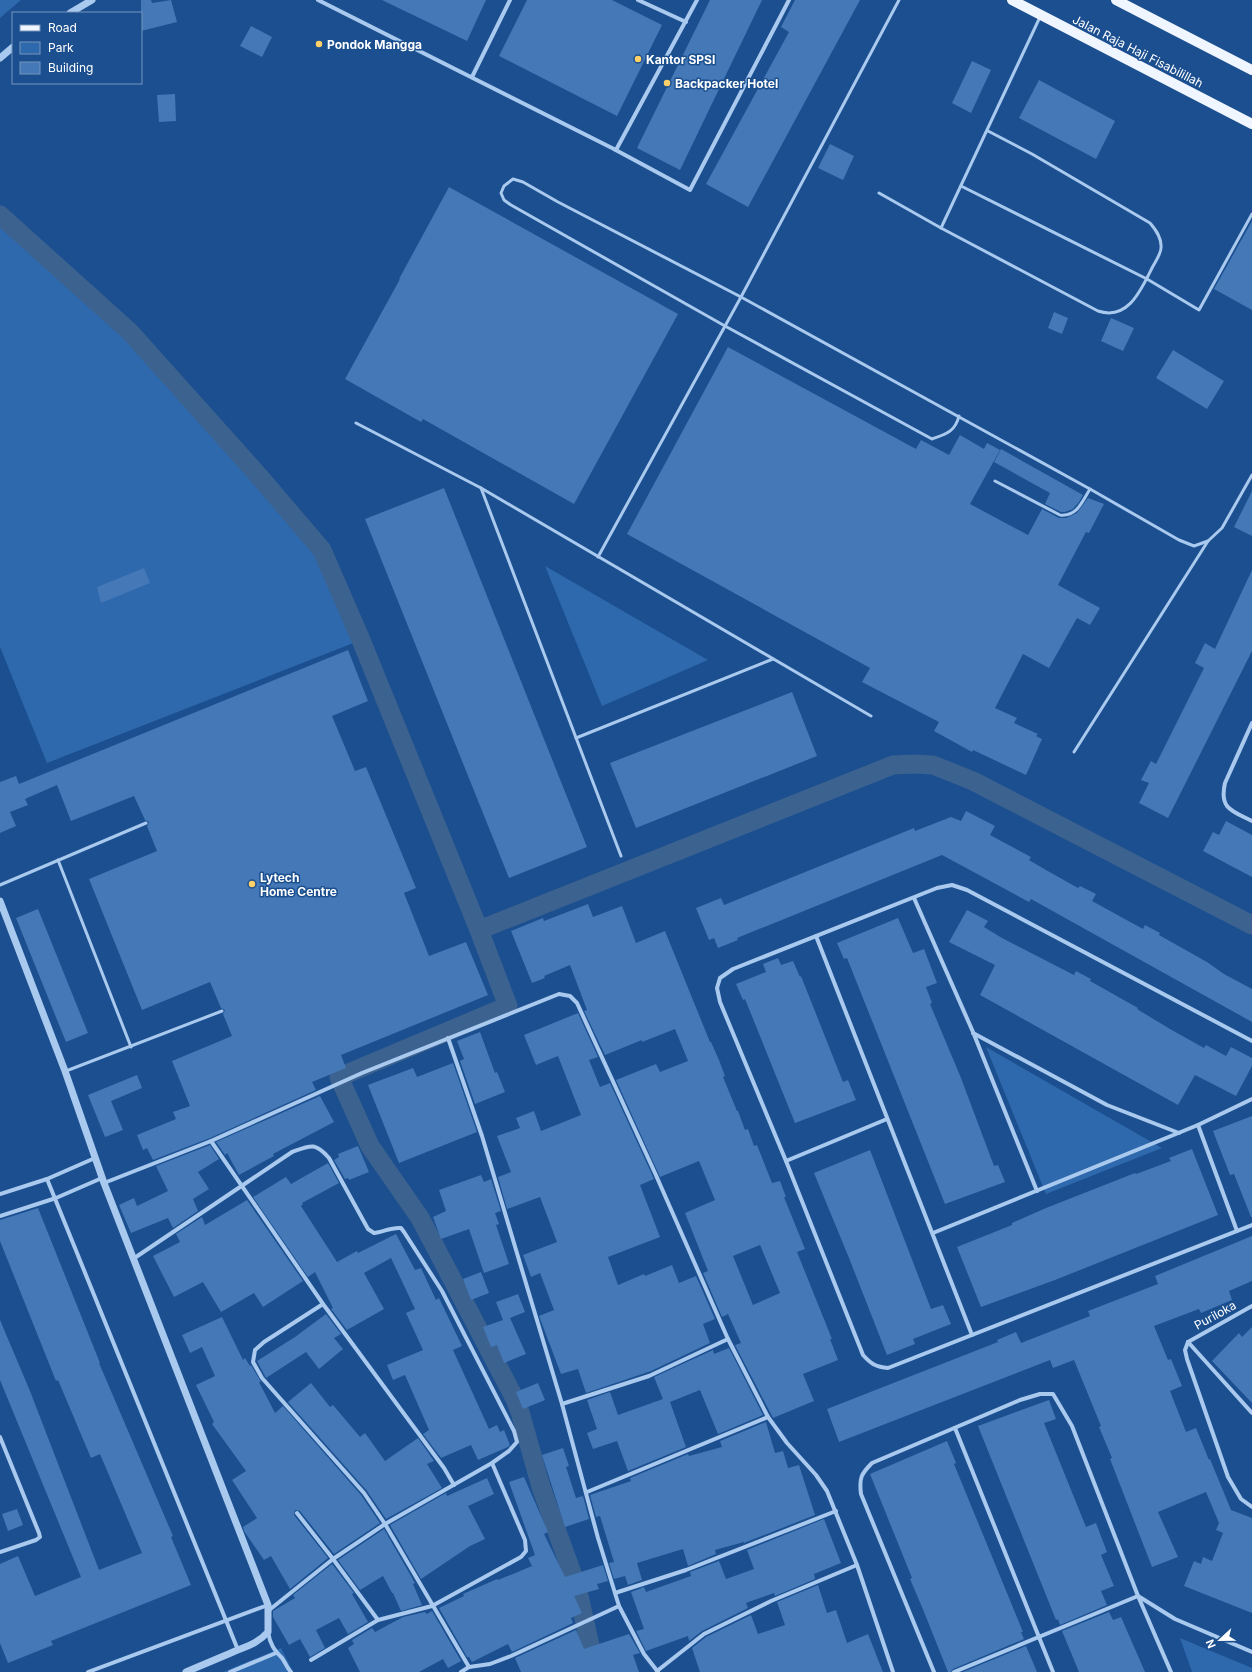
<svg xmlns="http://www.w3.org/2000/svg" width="1252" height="1672" font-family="Inter,sans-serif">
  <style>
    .green { fill: #2e69ad }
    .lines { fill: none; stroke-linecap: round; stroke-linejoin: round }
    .canal { stroke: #3c6290; stroke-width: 19 }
    .building { fill: #4478b7; fill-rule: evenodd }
    .service { stroke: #a9c9ee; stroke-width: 3 }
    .minor { stroke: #a9c9ee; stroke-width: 4 }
    .tertiary { stroke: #a9c9ee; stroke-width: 7 }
    .primary { stroke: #f0f6ff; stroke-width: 10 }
    .poi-dot { fill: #ffd166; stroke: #1b4f8f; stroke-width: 1.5 }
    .labels { text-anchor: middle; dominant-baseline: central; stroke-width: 3; stroke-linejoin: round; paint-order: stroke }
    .poi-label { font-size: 12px; font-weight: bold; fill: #fff; stroke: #1b4f8f; text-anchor: start }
    .street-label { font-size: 12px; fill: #fff; stroke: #1b4f8f }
  </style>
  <rect width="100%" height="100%" fill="#1b4f8f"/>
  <g class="green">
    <path d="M0,0H21L0,18Z"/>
    <path d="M0,215L130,332L258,475L322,550L361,640L47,763L0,647Z"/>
    <path d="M545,566L708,660L602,706Z"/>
    <path d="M986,1047L1162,1148L1046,1194Z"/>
    <path d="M1180,1638L1252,1668V1672H1192Z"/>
    <path d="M281,1648L293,1672H223Z"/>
  </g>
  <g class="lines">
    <g class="canal">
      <path d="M0,215L130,332L258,475L322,550L361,640L479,930L893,765L915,764L933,765L973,781L1252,925"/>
      <path d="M479,930L508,1006L339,1077L370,1146L420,1218L515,1399L520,1412L541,1487L577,1587L596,1672"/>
    </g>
  </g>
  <g class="building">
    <path d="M141,0H151L152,3L171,0L177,22L141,31Z"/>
    <path d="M382,0H486L467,41Z"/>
    <path d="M527,0H612L662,25L617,116L499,56Z"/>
    <path d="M710,0H762L680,170L637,148Z"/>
    <path d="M795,0H860L748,207L706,184L789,32L781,27Z"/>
    <path d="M251,26L272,37L262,57L240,46Z"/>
    <path d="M972,61L991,70L971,113L952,103Z"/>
    <path d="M1039,80L1115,121L1096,159L1019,118Z"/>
    <path d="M175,94L176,121L159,122L157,95Z"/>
    <path d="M830,144L854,156L843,180L818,168Z"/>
    <path d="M449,187L678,314L574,504L423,419L421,422L345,379L400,279H399Z"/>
    <path d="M1252,221V310L1214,289Z"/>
    <path d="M1054,312L1068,318L1062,334L1048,328Z"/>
    <path d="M1111,318L1134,328L1123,351L1101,341Z"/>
    <path d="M728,347L916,449L921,440L949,455L960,435L984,449L987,443L1000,450L970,504L1028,535L1042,509L1059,518H1066L1077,513L1088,498L1104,504L1089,533L1086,532L1058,585L1100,608L1090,625L1077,618L1049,668L1023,654L995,708L1017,718L1014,723L1038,734L1036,736L1042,739L1026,775L973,750L972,752L934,731L939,722L862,682L870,668L627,534Z"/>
    <path d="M1173,350L1224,381L1207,409L1156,378Z"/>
    <path d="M1001,449L1083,495L1079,502L1073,509L1065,512H1061L1045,504L1050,493L994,462Z"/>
    <path d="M444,488L587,847L509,878L365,519Z"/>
    <path d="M1252,491V536L1234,527Z"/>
    <path d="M144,568L150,583L101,603L97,587Z"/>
    <path d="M1252,570V651L1168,818L1139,803L1149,783L1141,780L1151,761L1156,764L1204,668L1195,663L1205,643L1215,649Z"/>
    <path d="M348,650L368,701L332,716L355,771L366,767L416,888L404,893L429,956L466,942L488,995L341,1055L346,1068L312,1082L316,1090L210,1138L153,1160L147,1148L143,1150L137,1135L176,1119L173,1112L190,1106L172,1061L232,1036L223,1014L225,1010L221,1008L210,982L142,1010L89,879L157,851L147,826L149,822L145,820L134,796L71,821L57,785L25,799L28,805L10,812L16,826L0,833V782L16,776L19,784Z"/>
    <path d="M792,692L817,756L636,828L610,763Z"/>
    <path d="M966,811L995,826L990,835L1031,857L1029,860L1046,870L1078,888L1080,886L1096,894L1092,901L1143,929L1145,925L1160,933L1159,935L1207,962L1224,974L1252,989V1022L1031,899L1029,902L942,855L737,938L738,940L718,948L714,938L709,940L696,908L721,898L724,905L914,828L915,831L951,817L961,821Z"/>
    <path d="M1226,821L1252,835V877L1203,851L1213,832L1219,835Z"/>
    <path d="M588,904L593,917L622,906L636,943L665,931L710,1042H711L719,1060L725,1076L723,1077L737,1111H738L745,1130L748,1129L754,1146L757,1145L772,1183L780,1181L786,1197H784L805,1249L797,1252L832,1339H830L838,1360L803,1374L814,1401L773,1418L735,1345L741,1343L728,1314L722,1317L703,1273L708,1271L685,1213L715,1200L699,1161L660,1177L616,1080L656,1064L660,1072L688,1061L675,1029L642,1042V1040L605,1055L584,1011L587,1010L570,965L544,976L545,978L532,983L511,931L543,918L544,921ZM760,1245L780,1293L753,1305L733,1256Z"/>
    <path d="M38,909L88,1033L66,1042L16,918Z"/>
    <path d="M967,910L988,921L984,927L1002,938L1074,975L1076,971L1091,979L1090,981L1138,1008L1137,1009L1170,1029L1204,1048L1206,1045L1226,1056L1231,1047L1252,1058V1066L1236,1096L1195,1075L1178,1105L980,995L995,965L949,942Z"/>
    <path d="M898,918L913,953L924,949L937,983L926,987L932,1003L930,1004L961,1078L994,1166L998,1165L1005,1182L945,1204L847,958L844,959L837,943Z"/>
    <path d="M778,958L781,965L793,961L800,977L801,976L843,1082L848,1080L856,1100L795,1123L745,999L743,1000L736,984L766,972L763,964Z"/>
    <path d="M578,1013L598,1057L589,1060L600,1087L610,1083L654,1179L640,1185L660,1237L608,1257L618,1285L644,1274L645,1276L672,1265L679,1283L696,1276L715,1319L703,1324L710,1343L651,1371L586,1393L578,1369L561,1374L539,1316L554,1310L540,1273L531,1277L523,1255L557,1242L540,1197L507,1209L498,1177L511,1172L497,1136L520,1128L516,1118L534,1111L541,1131L581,1115L558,1056L536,1065L524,1035Z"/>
    <path d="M480,1032L495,1073L497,1072L505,1092L475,1104L460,1061L464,1059L457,1041Z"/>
    <path d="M453,1063L477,1132L399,1163L368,1085L413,1068L417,1077Z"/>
    <path d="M137,1075L142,1088L111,1101L123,1130L105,1137L88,1095Z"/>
    <path d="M320,1096L334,1122L273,1154L274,1156L239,1175L227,1153L225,1155L216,1142Z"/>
    <path d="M1252,1116V1217H1251L1234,1174L1230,1175L1213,1131Z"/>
    <path d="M210,1145L219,1159L198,1172L209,1189L193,1199L198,1211L173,1228L168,1218L131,1233L119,1205L134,1198L137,1206L168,1191L156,1166Z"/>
    <path d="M358,1146L369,1172L349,1180L348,1178L345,1179L334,1160L339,1157L338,1154Z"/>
    <path d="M1192,1149L1218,1215L1055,1280L981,1307L957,1247L1012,1225V1223L1046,1208L1135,1173L1136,1174L1171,1161L1169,1158Z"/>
    <path d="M870,1150L931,1309L943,1305L951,1324L913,1339L915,1344L887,1355L849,1258L814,1173Z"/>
    <path d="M328,1163L339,1183L302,1203L303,1204L301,1206L337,1262L357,1251L358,1253L396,1234L415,1270L421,1268L436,1300L439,1298L462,1346L453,1350L489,1429L497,1425L500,1432L504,1430L510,1445L508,1447L478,1460L471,1445L441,1458L423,1434L429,1430L405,1375L393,1380L387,1365L423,1350L406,1313L415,1309L391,1258L364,1273L384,1309L347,1330L331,1309L333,1308L315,1272L308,1277L253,1197L286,1177L291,1184Z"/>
    <path d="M481,1175L484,1182L491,1179L501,1211L495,1213L499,1224L496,1225L509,1264L484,1273L469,1229L441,1239L433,1217L446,1211L439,1190Z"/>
    <path d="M247,1200L303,1281L263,1307L254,1293L221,1312L203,1282L174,1297L153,1256L180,1242L176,1234L202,1217L205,1225Z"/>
    <path d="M38,1208L100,1363H99L173,1536L171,1537L191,1585L51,1641L53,1645L8,1663L0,1643V1564L18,1556L35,1596L81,1577L0,1380V1320L30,1391L99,1570L142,1553L100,1454L91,1458L58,1380L56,1381L0,1241V1220Z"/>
    <path d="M1252,1236V1281L1229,1291L1232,1300L1201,1313L1199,1309L1154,1326L1168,1360L1171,1359L1182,1386L1170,1391L1186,1432L1196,1428L1209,1460L1210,1459L1231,1510L1252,1518V1613L1184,1586L1194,1561L1201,1564L1203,1557L1212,1561L1223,1533L1216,1530L1219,1523L1206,1492L1158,1512L1178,1557L1152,1567L1110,1459L1112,1458L1099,1427L1101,1426L1074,1360L1053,1368L1050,1360L839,1442L827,1409L998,1342L997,1340L1016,1332L1021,1343L1090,1316L1088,1311L1158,1284L1155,1276Z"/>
    <path d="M481,1272L489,1293L471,1300L463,1279Z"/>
    <path d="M518,1294L525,1312L510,1318L526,1354L504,1363L497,1345L491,1347L483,1327L503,1320L496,1302Z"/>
    <path d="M326,1314L341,1334L334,1338L343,1349L319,1369L306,1352L266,1378L257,1361L295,1337Z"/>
    <path d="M222,1317L243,1360L245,1358L250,1366L251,1365L261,1382H259L275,1413L283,1406L361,1495L380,1523L334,1554L300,1511L295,1510L294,1515L328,1558L290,1589L271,1556L264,1560L244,1531L243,1527L257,1518L232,1480L246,1471L212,1424L214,1422L196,1385L215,1376L202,1347L190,1353L182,1335Z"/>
    <path d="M1252,1327V1403L1212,1361L1239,1333L1242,1337Z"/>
    <path d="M729,1348L763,1415L718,1434L700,1390L670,1402L686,1447L628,1471L617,1441L593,1449L587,1433L597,1429L587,1400L610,1392L618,1415L663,1399L654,1377L713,1350L714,1354Z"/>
    <path d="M311,1383L330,1407L333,1405L360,1437L365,1433L385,1461L418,1438L434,1461L427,1464L442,1488L386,1519L367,1491L288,1402Z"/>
    <path d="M538,1383L545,1400L523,1409L516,1392Z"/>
    <path d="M1049,1400L1056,1419L1044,1423L1086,1527L1096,1523L1107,1552L1101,1555L1114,1586L1101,1591L1107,1605L1060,1625L1058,1619L1056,1620L978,1426Z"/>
    <path d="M766,1422L775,1453L783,1451L788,1468L799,1465L815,1515L744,1543V1542L715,1550L716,1554L688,1566L683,1549L637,1563L642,1580L628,1585L625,1576L614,1579L609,1563L614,1562L600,1516L596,1517L590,1495L631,1481L630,1478L688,1454L689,1456L722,1447L720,1441Z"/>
    <path d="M947,1441L956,1463L954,1464L1023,1632H1021L1024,1639L953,1669L951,1672H948L922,1607L910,1579L912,1578L870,1474Z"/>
    <path d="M563,1448L569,1466L566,1467L576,1498L583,1496L589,1519L565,1527L542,1455Z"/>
    <path d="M524,1477L548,1532L544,1534L565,1577L603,1565L608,1581L597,1584L599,1589L574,1596L582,1613L571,1618L573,1623L512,1652L508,1644L472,1662L469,1657H467L439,1608L464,1596L463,1594L497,1579L498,1580L532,1566L528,1558L535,1555L509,1482Z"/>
    <path d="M487,1478L494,1494L468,1506L485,1539L470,1546L421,1579L390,1525L446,1493L447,1496Z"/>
    <path d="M17,1509L23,1525L8,1531L2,1514Z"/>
    <path d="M824,1519L841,1563L814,1574L815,1579L775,1596L774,1593L746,1603L748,1608L702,1631L689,1641L688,1636L646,1651L636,1631L644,1629L631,1592L644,1587L646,1592L691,1576L690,1572L719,1561L726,1579L754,1569L747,1550Z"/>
    <path d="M384,1529L415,1583L413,1584L422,1605L401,1611L393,1593H392L383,1576L360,1590L338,1560Z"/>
    <path d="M332,1564L354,1593L352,1594L368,1622L348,1634L339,1618L316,1630L325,1648L310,1657L300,1639L289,1645L273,1617V1611L295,1598L293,1595Z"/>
    <path d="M818,1585L827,1613L836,1610L847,1643L868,1634L883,1672H700L692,1648L706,1637L751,1615L758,1634L785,1625L777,1602Z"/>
    <path d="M432,1611L461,1661L448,1668L443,1659L419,1672H360L348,1648L354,1644L352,1640L372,1628L375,1632L403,1617L425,1612L427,1614Z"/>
    <path d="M1109,1612L1113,1620L1121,1617L1145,1672H1079L1062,1631Z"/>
    <path d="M576,1630L584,1649L629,1634L640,1653L633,1655L639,1672H521L515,1658Z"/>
    <path d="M1026,1646L1037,1672H963Z"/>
  </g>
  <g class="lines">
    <g class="service">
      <path d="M961,186L1147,279L1199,310L1252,214"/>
      <path d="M879,193L941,228L1098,311C1128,321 1141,290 1152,268C1155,262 1161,254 1161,248C1162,238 1156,230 1150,223L1032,154L988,131"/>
      <path d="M941,228L1040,17"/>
      <path d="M959,416C955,432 946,434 932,439L725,326L511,205L504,200L501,193L504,186L513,179L523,182L558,202L741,297L1090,489L1179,540L1194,546L1208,541"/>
      <path d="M356,423L481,488L871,716"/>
      <path d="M995,481L1060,515C1077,517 1082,502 1090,489"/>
      <path d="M481,488L621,856"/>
      <path d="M598,557L741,297L899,0"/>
      <path d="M576,738L773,659"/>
      <path d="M1074,752L1208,541L1222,528L1252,475"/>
      <path d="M58,860L131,1047"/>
      <path d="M0,885L146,823"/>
      <path d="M66,1071L222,1011"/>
    </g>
    <g class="minor">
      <path d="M318,0L612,148L690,190L789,0"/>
      <path d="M638,0L686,22"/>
      <path d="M472,77L510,0"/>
      <path d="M616,150L697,0"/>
      <path d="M1252,723L1225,783C1219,809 1232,811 1252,821"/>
      <path d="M914,898L973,1032L1037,1191"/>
      <path d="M816,936L972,1335"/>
      <path d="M973,1033L1107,1105L1179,1133"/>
      <path d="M448,1038L482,1136L562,1404L598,1538L619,1606L644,1654L658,1672"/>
      <path d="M1252,1041L967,890L952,885L937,888L733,969L720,978L717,988L720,1002L786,1161L863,1355C871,1364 876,1367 888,1368L1252,1225"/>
      <path d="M1198,1125L1237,1231"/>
      <path d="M211,1141L323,1304L444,1468L454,1485"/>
      <path d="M786,1161L887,1119"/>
      <path d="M47,1179L238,1650"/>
      <path d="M104,1183L211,1141L362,1073L559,994L570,996L577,1003L655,1173L728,1339L768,1417L787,1443L816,1475L827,1491L857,1565L893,1672"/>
      <path d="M0,1194L47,1179L95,1158"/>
      <path d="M0,1216L56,1198L102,1178"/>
      <path d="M933,1233L1198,1125L1252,1099"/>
      <path d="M133,1259L292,1152C311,1145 315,1142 329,1158L368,1229L374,1233C383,1232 391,1227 401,1228L404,1232L442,1291L514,1431L517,1442L509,1451L492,1463L385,1524L333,1559L268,1611"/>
      <path d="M323,1304L264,1342L255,1350L253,1362L262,1378L364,1493L385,1524L469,1667"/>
      <path d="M1188,1342L1185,1350L1187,1359L1228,1477L1241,1499L1252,1507"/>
      <path d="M1188,1342L1252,1413"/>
      <path d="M1188,1342L1252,1306"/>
      <path d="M562,1404L649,1376L728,1339"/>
      <path d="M955,1428L1053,1672"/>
      <path d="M0,1437L39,1533L40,1537L36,1540L0,1552"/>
      <path d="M587,1492L768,1417"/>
      <path d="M297,1513L333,1559L378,1620L432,1606L521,1557L526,1551L525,1540L492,1463"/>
      <path d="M615,1593L686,1570L836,1511"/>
      <path d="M268,1632C270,1644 274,1650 282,1658C285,1662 287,1668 291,1672"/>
      <path d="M311,1660L378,1620"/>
      <path d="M657,1671L704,1634L771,1601L857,1565"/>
      <path d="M88,1672L268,1605"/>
      <path d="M230,1672L276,1653"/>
      <path d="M461,1672L469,1667L490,1664L511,1656L619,1606"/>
      <path d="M934,1672L861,1494C859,1478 861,1474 872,1463L1020,1400L1040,1394H1053L1072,1426L1138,1596L1171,1672"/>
      <path d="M954,1672L1138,1596L1175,1619L1252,1652"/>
    </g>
    <g class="tertiary">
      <path d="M70,13L92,0"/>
      <path d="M0,58L13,47"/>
      <path d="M0,901L65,1071L104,1183L268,1605V1632C257,1644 247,1646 233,1652C217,1659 202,1665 186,1672"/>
    </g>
    <g class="primary">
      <path d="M1012,0L1252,124"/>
      <path d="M1116,0L1252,70"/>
    </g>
  </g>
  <g class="poi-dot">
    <circle cx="319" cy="44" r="4"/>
    <circle cx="638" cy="59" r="4"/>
    <circle cx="667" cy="83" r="4"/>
    <circle cx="252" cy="884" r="4"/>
  </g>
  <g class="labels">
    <g class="poi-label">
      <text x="327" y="44">Pondok Mangga</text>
      <text x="646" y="59">Kantor SPSI</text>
      <text x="675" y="83">Backpacker Hotel</text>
      <text x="260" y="877">Lytech<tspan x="260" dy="14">Home Centre</tspan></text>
    </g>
    <g class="street-label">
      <text transform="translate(1138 51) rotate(27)">Jalan Raja Haji Fisabilillah</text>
      <text transform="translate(1215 1315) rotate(-29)">Puriloka</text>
    </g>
  </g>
  <rect x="12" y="12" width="130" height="72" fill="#1b4f8f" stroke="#7695bc"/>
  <rect x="20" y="25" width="20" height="6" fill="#f0f6ff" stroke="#7695bc"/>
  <text x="48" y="32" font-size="12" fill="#ffffff">Road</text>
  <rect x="20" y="42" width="20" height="12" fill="#2e69ad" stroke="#7695bc"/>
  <text x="48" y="52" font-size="12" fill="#ffffff">Park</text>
  <rect x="20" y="62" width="20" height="12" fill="#4478b7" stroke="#7695bc"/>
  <text x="48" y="72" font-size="12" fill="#ffffff">Building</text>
  <g transform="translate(1220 1640) rotate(248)" stroke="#1b4f8f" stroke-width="3" paint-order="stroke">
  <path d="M0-3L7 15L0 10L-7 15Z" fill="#ffffff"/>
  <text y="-6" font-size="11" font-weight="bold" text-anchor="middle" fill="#ffffff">N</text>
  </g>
</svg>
